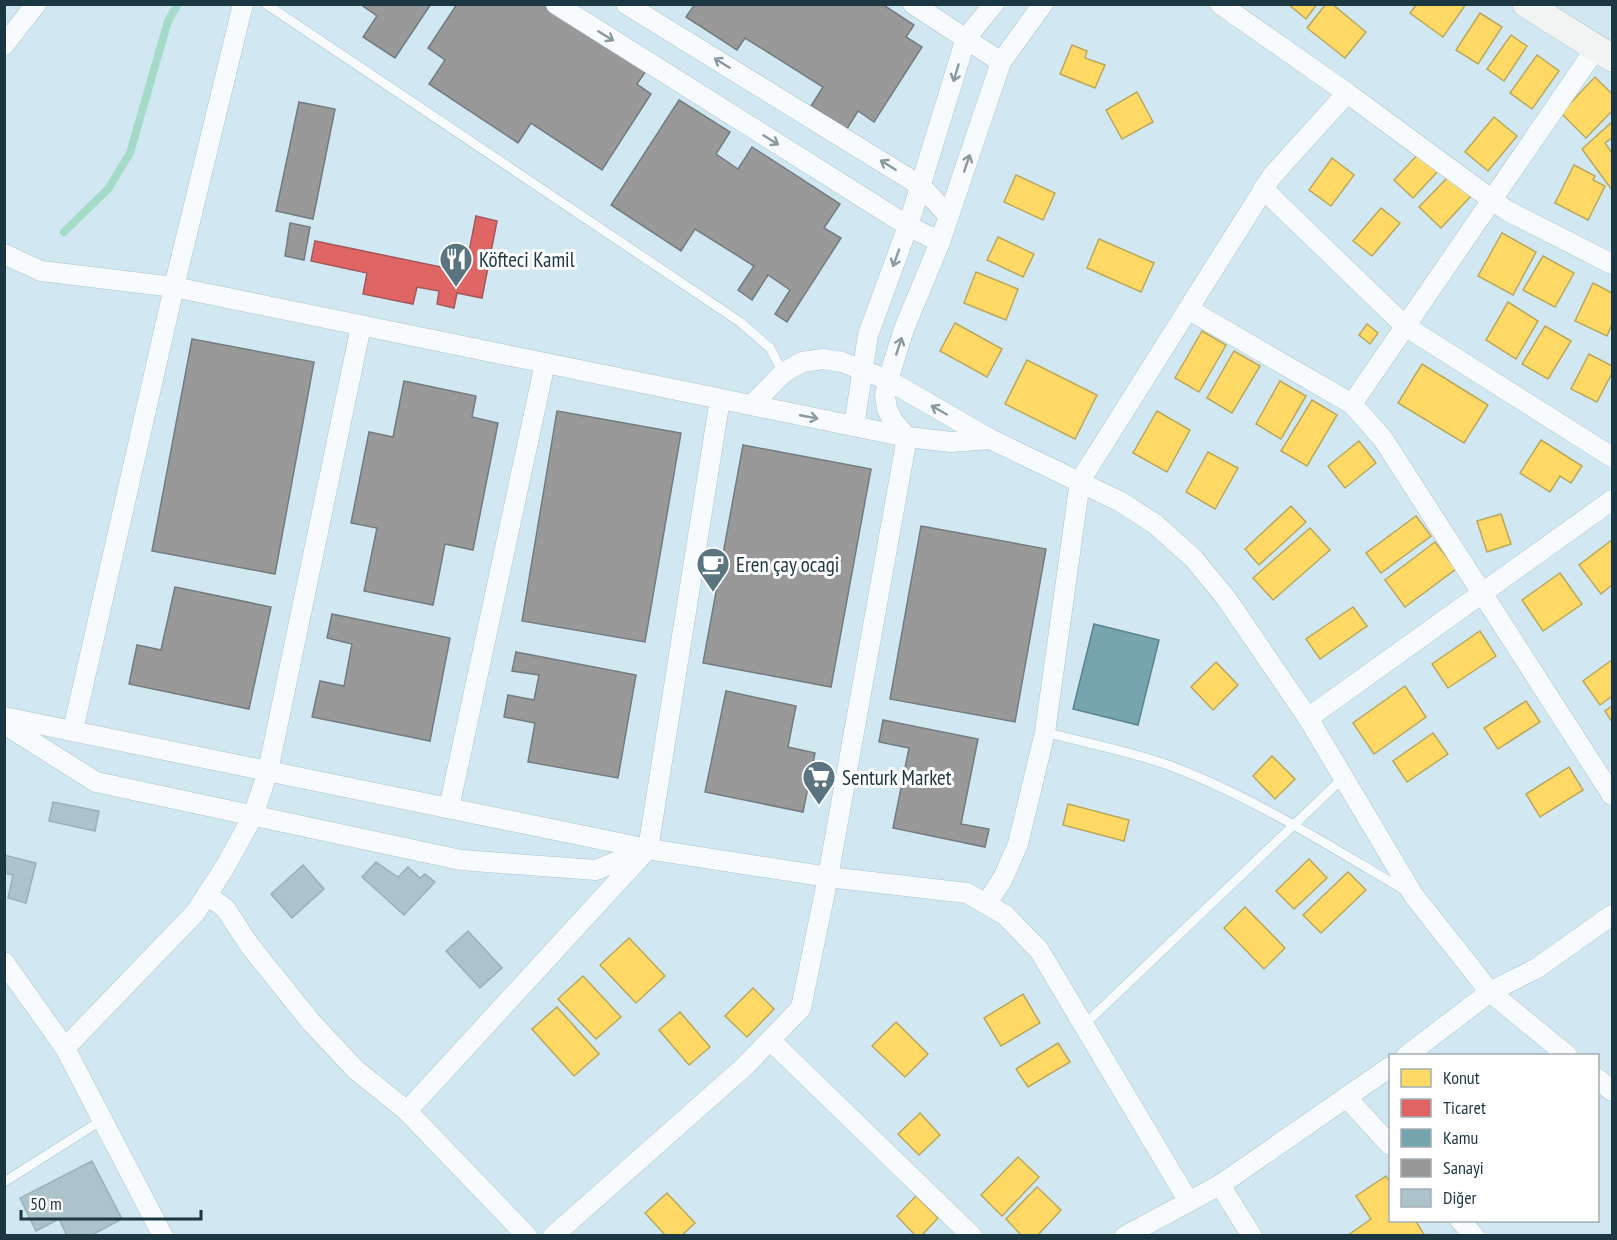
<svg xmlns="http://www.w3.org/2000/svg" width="1617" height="1240" font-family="'PT Sans Narrow',sans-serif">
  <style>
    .homes { fill: #ffd966; stroke: #baa85b; stroke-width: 1.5 }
    .shops { fill: #e06666; stroke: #a5585b; stroke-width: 1.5 }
    .public { fill: #76a5af; stroke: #5a848e; stroke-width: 1.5 }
    .industry { fill: #999; stroke: #737c7f; stroke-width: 1.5 }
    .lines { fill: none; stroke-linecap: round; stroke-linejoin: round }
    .stream { stroke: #a4dac8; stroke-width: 8 }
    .building { fill: #acc3cc; stroke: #99b1ba; stroke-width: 1.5 }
    .service-casing { stroke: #acc4ce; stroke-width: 10 }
    .minor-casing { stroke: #acc4ce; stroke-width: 21 }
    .secondary-casing { stroke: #acc4ce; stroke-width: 28 }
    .service { stroke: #f8fbfd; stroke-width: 9 }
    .minor { stroke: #f8fbfd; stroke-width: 20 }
    .secondary { stroke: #f2f3f3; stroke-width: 27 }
    .oneway { stroke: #8999a0 }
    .labels { text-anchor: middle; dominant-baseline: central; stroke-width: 6; stroke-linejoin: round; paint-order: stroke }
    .poi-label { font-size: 21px; fill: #1a3742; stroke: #fff; text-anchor: start }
  </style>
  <rect width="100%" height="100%" fill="#d1e7f1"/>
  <g class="homes">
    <path d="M1288,4H1317L1306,19Z"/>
    <path d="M1326,4H1332L1366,32L1345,58L1307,28Z"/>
    <path d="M1417,4H1466L1443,37L1410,13Z"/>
    <path d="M1480,13L1502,27L1478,64L1456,50Z"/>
    <path d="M1511,35L1527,46L1504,81L1487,69Z"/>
    <path d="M1072,45L1087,51L1085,58L1105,65L1095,88L1060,74Z"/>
    <path d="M1537,55L1559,71L1532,109L1510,93Z"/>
    <path d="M1595,77L1612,94V111L1586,138L1561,113Z"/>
    <path d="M1137,92L1153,122L1122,139L1106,110Z"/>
    <path d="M1494,117L1517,136L1488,171L1465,152Z"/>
    <path d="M1612,122V138L1605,143L1612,153V190L1582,149Z"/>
    <path d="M1421,151L1440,169L1413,198L1394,180Z"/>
    <path d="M1332,158L1354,175L1331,206L1309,190Z"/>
    <path d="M1574,165L1595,176L1593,180L1605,186L1588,220L1555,203Z"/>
    <path d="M1016,175L1055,193L1043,220L1004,202Z"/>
    <path d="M1449,176L1471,196L1441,228L1419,207Z"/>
    <path d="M1381,208L1400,223L1372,256L1353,241Z"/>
    <path d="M1502,233L1536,252L1513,295L1478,276Z"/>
    <path d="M998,237L1034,254L1023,277L987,260Z"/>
    <path d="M1099,239L1154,263L1141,292L1087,268Z"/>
    <path d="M1543,256L1574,273L1555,307L1523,290Z"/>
    <path d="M976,272L1018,289L1006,320L964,303Z"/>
    <path d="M1593,283L1612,293V324L1607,336L1575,321Z"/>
    <path d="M1508,302L1538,321L1516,359L1486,340Z"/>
    <path d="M955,323L1002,349L987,377L940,351Z"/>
    <path d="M1367,324L1378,333L1370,344L1359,335Z"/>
    <path d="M1545,326L1571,341L1548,379L1522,364Z"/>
    <path d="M1202,331L1226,345L1199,392L1175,378Z"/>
    <path d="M1234,351L1260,366L1232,413L1207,398Z"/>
    <path d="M1589,354L1612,366V373L1597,402L1571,389Z"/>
    <path d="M1027,360L1097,395L1075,439L1005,404Z"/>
    <path d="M1422,364L1488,405L1464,443L1398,403Z"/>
    <path d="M1280,381L1306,396L1281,439L1256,424Z"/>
    <path d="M1312,400L1337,415L1307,466L1281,451Z"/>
    <path d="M1157,411L1190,430L1167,472L1133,453Z"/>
    <path d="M1541,440L1582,466L1571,483L1560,476L1550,492L1520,473Z"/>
    <path d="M1359,441L1376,463L1345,488L1328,466Z"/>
    <path d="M1208,452L1238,468L1215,509L1186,492Z"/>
    <path d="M1291,506L1306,522L1259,565L1245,549Z"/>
    <path d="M1501,514L1511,544L1487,552L1477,521Z"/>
    <path d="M1416,516L1431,536L1381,573L1366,553Z"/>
    <path d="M1310,528L1330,550L1273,600L1253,578Z"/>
    <path d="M1612,540V585L1601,594L1579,565Z"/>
    <path d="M1435,542L1456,569L1405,607L1385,580Z"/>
    <path d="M1560,573L1582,604L1543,631L1522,600Z"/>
    <path d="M1353,607L1367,626L1320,659L1306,639Z"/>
    <path d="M1480,631L1496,656L1448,688L1432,664Z"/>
    <path d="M1612,660V696L1600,705L1583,681Z"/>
    <path d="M1216,662L1238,685L1213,710L1191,687Z"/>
    <path d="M1405,686L1426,717L1374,754L1353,723Z"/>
    <path d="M1526,701L1540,722L1498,749L1484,728Z"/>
    <path d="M1612,706V722L1605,711Z"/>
    <path d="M1433,733L1448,754L1407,782L1393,761Z"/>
    <path d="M1272,756L1295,779L1275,799L1253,776Z"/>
    <path d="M1569,767L1583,790L1540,817L1526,794Z"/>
    <path d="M1068,804L1129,820L1124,841L1063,825Z"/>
    <path d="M1309,859L1327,878L1294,909L1276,891Z"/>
    <path d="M1348,872L1366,890L1321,933L1303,915Z"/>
    <path d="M1245,907L1285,948L1264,969L1224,928Z"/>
    <path d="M629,938L665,976L636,1003L600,965Z"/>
    <path d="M583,976L621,1017L596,1039L558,999Z"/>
    <path d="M753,988L774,1009L747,1037L725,1016Z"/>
    <path d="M1023,994L1040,1023L1001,1046L984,1018Z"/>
    <path d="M557,1007L599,1054L574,1076L532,1029Z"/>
    <path d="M680,1012L710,1047L689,1065L659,1030Z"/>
    <path d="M896,1022L928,1054L905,1077L872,1046Z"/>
    <path d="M1058,1043L1070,1062L1028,1087L1016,1069Z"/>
    <path d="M920,1113L940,1135L919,1155L898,1134Z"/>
    <path d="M1018,1157L1039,1177L1002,1216L981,1195Z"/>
    <path d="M1386,1176L1390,1183V1220H1415L1425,1236H1347L1371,1219L1356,1196Z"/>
    <path d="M1037,1187L1061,1210L1037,1236H1022L1006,1219Z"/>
    <path d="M667,1193L695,1223L681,1236H666L645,1213Z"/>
    <path d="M916,1196L938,1218L921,1236H916L897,1216Z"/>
  </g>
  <path class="shops" d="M476,216L497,221L482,298L457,293L454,308L437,304L439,291L417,287L413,304L363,294L367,273L311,261L315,241L465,272Z"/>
  <path class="public" d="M1094,624L1159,640L1138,725L1073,709Z"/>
  <g class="industry">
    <path d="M360,4H431L395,58L363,37L377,16Z"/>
    <path d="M457,4H545L646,71L637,84L651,94L602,170L531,123L518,143L429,84L445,60L428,48Z"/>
    <path d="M695,4H882L914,25L906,37L922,47L874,122L858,111L847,129L811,106L823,87L745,38L737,50L686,17Z"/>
    <path d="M679,100L730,132L716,154L738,169L752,147L840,204L824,228L841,238L787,322L775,314L790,290L768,275L752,300L738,290L754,266L695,229L681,251L611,205Z"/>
    <path d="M299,102L335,109L313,219L276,211Z"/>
    <path d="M290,223L310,227L304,260L285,256Z"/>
    <path d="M192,339L314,362L275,574L152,551Z"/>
    <path d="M404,381L476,396L472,417L498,423L473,550L445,544L433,605L364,591L377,528L351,523L369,432L393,437Z"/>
    <path d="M557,411L681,433L645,642L522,621Z"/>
    <path d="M743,445L871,469L831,687L703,663Z"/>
    <path d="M921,526L1046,549L1015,722L890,699Z"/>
    <path d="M175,587L271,607L249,709L129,684L137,645L161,650Z"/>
    <path d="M332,614L450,638L430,741L312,717L320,681L344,686L352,644L327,638Z"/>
    <path d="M516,652L636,675L618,778L528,762L535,723L504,717L508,695L534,700L539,675L512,671Z"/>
    <path d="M726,691L796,706L788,747L815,753L803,812L705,792Z"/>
    <path d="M883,720L978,739L961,824L989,829L985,847L893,828L909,748L879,742Z"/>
  </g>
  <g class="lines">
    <path class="stream" d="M64,232L108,189L130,153L168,21L178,4"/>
  </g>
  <g class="building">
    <path d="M53,802L99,811L95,831L49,821Z"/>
    <path d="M4,855L36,863L26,903L8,898L13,875L4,873Z"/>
    <path d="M376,862L398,877L408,867L420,878L425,874L435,882L404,915L362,877Z"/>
    <path d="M303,865L324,889L292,918L271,894Z"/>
    <path d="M468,931L502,968L480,988L446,951Z"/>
    <path d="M92,1161L122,1219L90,1236H67L59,1219L36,1231L20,1198Z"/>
  </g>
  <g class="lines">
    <g class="service-casing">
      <g id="service">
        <path d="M266,4L740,322L770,348L783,373"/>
        <path d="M1045,732C1086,743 1129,751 1168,765C1252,796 1329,846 1406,891"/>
        <path d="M1084,1025L1343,778"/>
        <path d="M4,1182L102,1120"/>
      </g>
    </g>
    <g class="minor-casing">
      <g id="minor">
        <path d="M556,4L908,226L940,242"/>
        <path d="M626,4L921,186L949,216"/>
        <path d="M913,4L1001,62"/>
        <path d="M1220,4L1347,93L1506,210L1612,264"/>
        <path d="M4,45L36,4"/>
        <path d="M1263,189L1405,326L1612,457"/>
        <path d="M4,254L41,271L174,287L907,437L951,442L990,439"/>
        <path d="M1188,309L1352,404L1383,439L1612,795"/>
        <path d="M1352,404L1596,48"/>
        <path d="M752,405L783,373L802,362L823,359L842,362L888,380L990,439L1121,502L1155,524L1193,558L1226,598L1308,718L1414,896L1490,992L1568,1056"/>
        <path d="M854,426L868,335L908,226L966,38L994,4"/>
        <path d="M4,717L648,849L828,877L967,893L1005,915L1039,950L1189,1202"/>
        <path d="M1308,718L1612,500"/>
        <path d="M4,724L96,782L461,860L596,870L648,849"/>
        <path d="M73,730L174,287L243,4"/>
        <path d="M449,808L545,363"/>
        <path d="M648,849L720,399"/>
        <path d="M207,895L225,908L250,946L311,1022L356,1070L407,1111L527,1236"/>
        <path d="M987,903L1003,878L1018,844L1045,732L1080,481L1272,176L1347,93"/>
        <path d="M4,962L65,1048L163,1236"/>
        <path d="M770,1040L972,1236"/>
        <path d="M65,1048L195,913L225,867L253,816L268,771L361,326"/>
        <path d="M1406,1056L1490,992L1537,968L1612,915"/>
        <path d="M1598,1079L1612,1091"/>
        <path d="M1348,1099L1390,1145"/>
        <path d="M407,1111L644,853"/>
        <path d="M1220,1185L1252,1236"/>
        <path d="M1460,1220L1474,1236"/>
        <path d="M553,1236L744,1067L801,1008L828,877L907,437L893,421L887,409L885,396L888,380L904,329L940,242L1001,62L1043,4"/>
        <path d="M1125,1236L1220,1185L1390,1067"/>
      </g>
    </g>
    <g class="secondary-casing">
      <path id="secondary" d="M1526,4L1612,58"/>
    </g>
    <use href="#service" class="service"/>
    <use href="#minor" class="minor"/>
    <use href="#secondary" class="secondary"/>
  </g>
  <defs><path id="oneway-shaft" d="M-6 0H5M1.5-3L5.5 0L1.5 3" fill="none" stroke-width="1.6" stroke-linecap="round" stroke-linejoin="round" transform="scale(1.5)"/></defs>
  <g class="oneway">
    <use href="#oneway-shaft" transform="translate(606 36) rotate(32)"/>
    <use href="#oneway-shaft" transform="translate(722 63) rotate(-148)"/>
    <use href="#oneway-shaft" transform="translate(956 73) rotate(107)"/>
    <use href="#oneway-shaft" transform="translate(771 140) rotate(32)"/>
    <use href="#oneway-shaft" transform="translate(967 163) rotate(-71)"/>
    <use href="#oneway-shaft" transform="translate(888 165) rotate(-148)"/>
    <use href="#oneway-shaft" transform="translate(896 258) rotate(110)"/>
    <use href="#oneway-shaft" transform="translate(899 346) rotate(-72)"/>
    <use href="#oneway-shaft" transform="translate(939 410) rotate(-150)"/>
    <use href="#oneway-shaft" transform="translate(809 417) rotate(11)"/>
  </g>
  <defs>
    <g id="restaurant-pin" transform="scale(1.725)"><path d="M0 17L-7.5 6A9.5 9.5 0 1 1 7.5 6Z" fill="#5a757f" stroke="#fff"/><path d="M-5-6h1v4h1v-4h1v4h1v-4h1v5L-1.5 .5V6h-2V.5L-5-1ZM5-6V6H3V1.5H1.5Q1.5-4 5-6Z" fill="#fff"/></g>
    <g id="cafe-pin" transform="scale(1.725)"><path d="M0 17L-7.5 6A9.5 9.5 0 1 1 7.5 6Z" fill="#5a757f" stroke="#fff"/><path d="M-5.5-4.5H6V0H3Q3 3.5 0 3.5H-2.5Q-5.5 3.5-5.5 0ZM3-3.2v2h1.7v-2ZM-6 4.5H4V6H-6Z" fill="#fff"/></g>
    <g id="supermarket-pin" transform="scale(1.725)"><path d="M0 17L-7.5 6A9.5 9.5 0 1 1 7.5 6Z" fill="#5a757f" stroke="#fff"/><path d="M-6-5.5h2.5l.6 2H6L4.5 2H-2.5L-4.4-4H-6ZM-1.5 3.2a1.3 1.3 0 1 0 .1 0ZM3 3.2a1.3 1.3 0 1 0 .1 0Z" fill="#fff"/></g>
  </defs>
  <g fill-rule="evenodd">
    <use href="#restaurant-pin" x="456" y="259"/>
    <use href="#cafe-pin" x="713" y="564"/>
    <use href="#supermarket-pin" x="819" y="777"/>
  </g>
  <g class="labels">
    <g class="poi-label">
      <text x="479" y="259">Köfteci Kamil</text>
      <text x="736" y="564">Eren çay ocagi</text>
      <text x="842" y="777">Senturk Market</text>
    </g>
  </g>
  <rect width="1617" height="1240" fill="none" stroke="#1a3742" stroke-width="12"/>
  <rect x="1389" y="1054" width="210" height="168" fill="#ffffff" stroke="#a3afb3" stroke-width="1.5"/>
  <rect x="1401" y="1069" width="30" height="18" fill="#ffd966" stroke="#a3afb3" stroke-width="1.5"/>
  <text x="1443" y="1084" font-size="18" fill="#1a3742">Konut</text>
  <rect x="1401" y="1099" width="30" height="18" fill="#e06666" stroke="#a3afb3" stroke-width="1.5"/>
  <text x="1443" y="1114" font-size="18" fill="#1a3742">Ticaret</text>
  <rect x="1401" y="1129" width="30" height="18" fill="#76a5af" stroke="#a3afb3" stroke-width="1.5"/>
  <text x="1443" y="1144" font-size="18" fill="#1a3742">Kamu</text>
  <rect x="1401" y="1159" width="30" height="18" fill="#999999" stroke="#a3afb3" stroke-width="1.5"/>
  <text x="1443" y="1174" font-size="18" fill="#1a3742">Sanayi</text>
  <rect x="1401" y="1189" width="30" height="18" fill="#acc3cc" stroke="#a3afb3" stroke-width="1.5"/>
  <text x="1443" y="1204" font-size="18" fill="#1a3742">Diğer</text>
  <path d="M21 1210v9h180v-9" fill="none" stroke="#1a3742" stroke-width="3"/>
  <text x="30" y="1210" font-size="18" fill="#1a3742" stroke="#ffffff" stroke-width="4.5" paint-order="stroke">50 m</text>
</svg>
